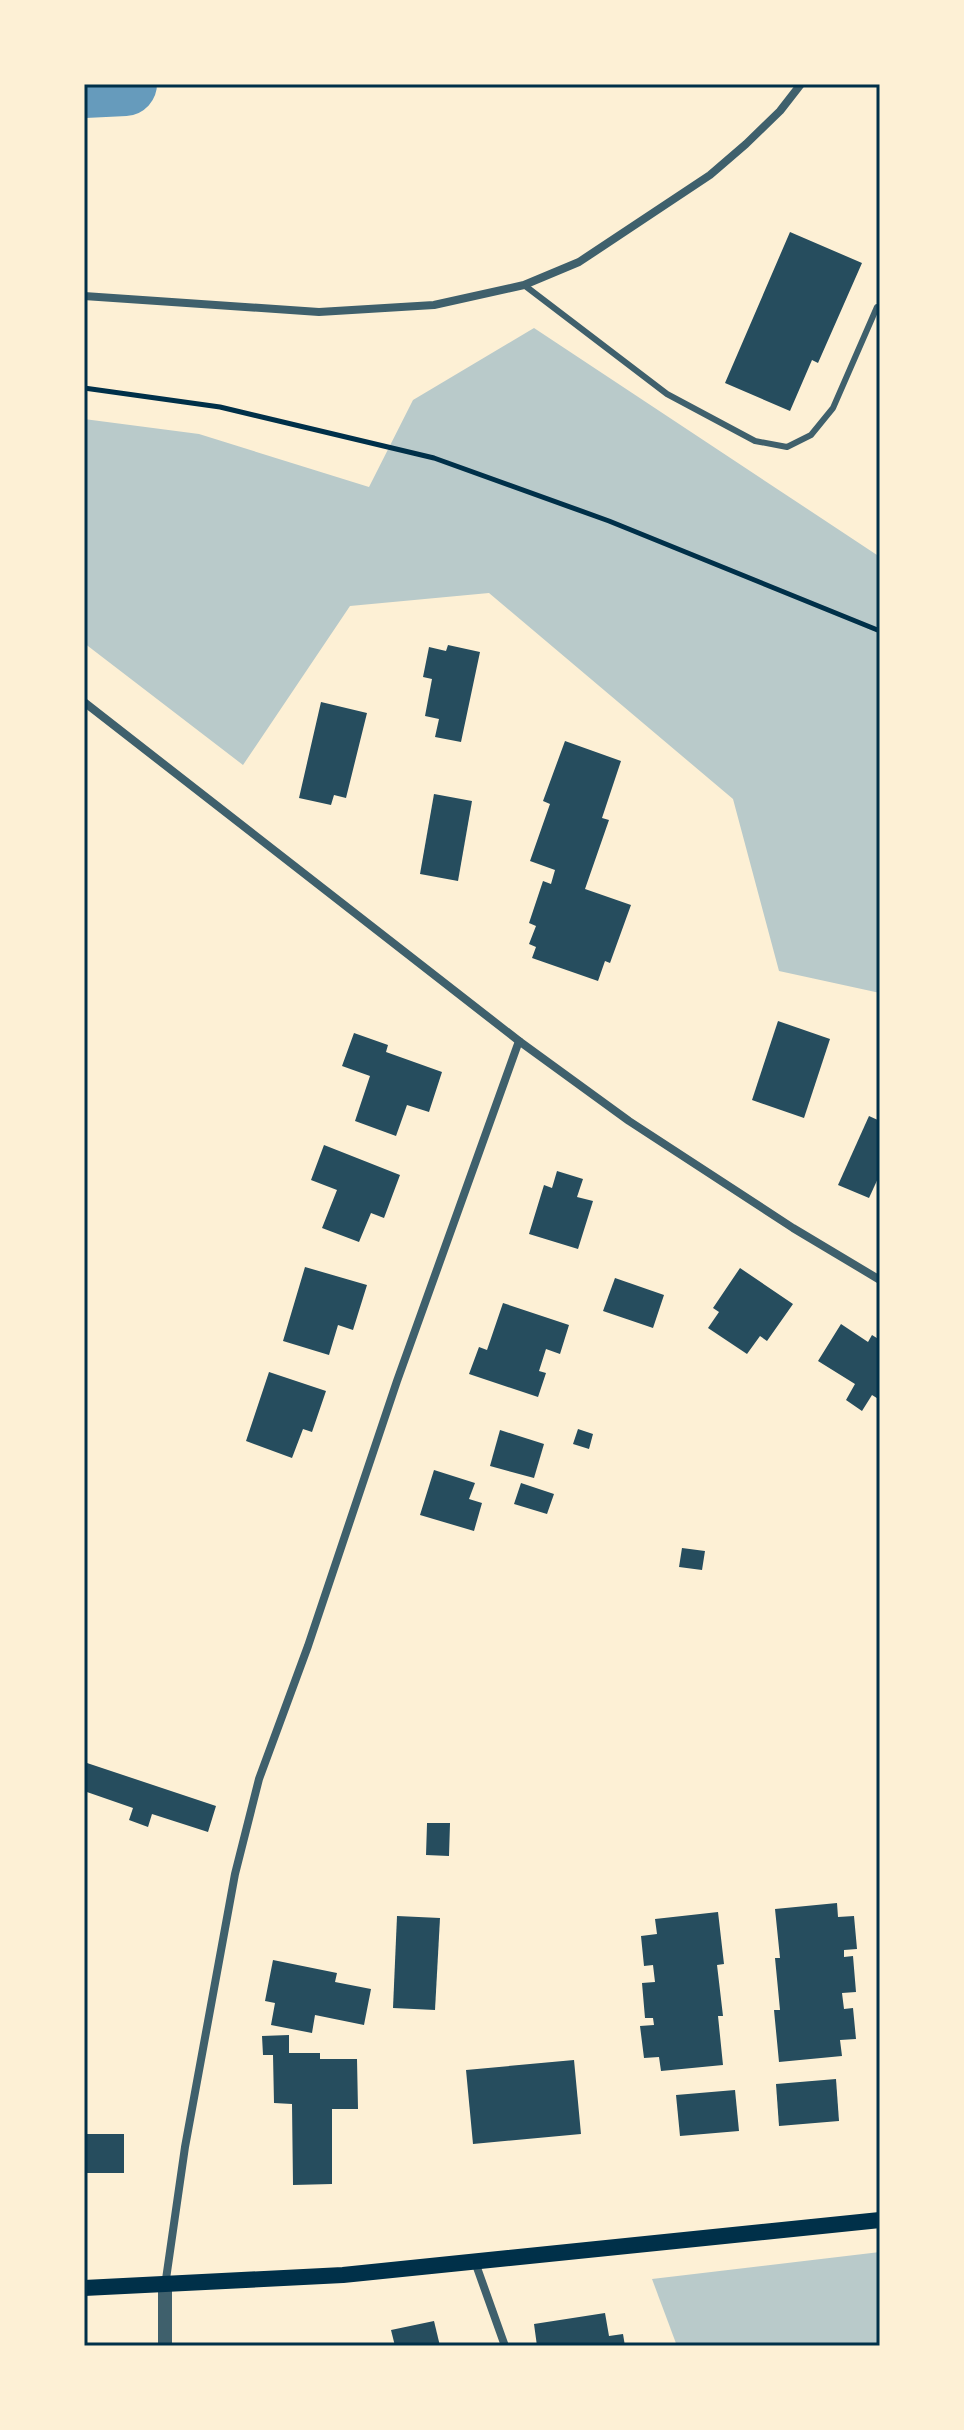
<svg xmlns="http://www.w3.org/2000/svg" width="964" height="2430" font-family="Commissioner,sans-serif">
  <style>
    .green { fill: #b9caca }
    .lines { fill: none; stroke-linecap: round; stroke-linejoin: round }
    .river { stroke: #669bbc; stroke-width: 64 }
    .building { fill: #264d5e }
    .path { stroke: #003049; stroke-width: 5 }
    .service { stroke: #3f606c; stroke-width: 6 }
    .minor { stroke: #3f606c; stroke-width: 8 }
    .tertiary { stroke: #3f606c; stroke-width: 14 }
    .secondary { stroke: #003049; stroke-width: 16 }
    .neatline { fill: none; stroke: #003049; stroke-width: 3 }
  </style>
  <rect width="100%" height="100%" fill="#fdf0d5"/>
  <g class="green">
    <path d="M534,328L880,557V993L779,971L733,799L489,593L350,606L243,765L84,643V419L199,434L369,487L413,400Z"/>
    <path d="M880,2252V2346H677L652,2279Z"/>
  </g>
  <g class="lines">
    <path class="river" d="M84,86L125,84"/>
  </g>
  <g class="building">
    <path d="M790,232L862,263L818,363L812,360L790,411L725,383Z"/>
    <path d="M448,645L480,652L461,742L435,737L439,719L425,716L432,679L423,677L429,647L446,651Z"/>
    <path d="M321,702L367,713L346,798L334,795L331,805L299,798Z"/>
    <path d="M565,741L621,761L602,818L609,820L585,889L631,905L610,963L605,961L598,981L532,958L536,947L529,944L536,926L529,923L543,881L551,884L555,870L530,861L550,804L543,801Z"/>
    <path d="M434,794L472,801L458,881L420,874Z"/>
    <path d="M778,1021L830,1039L804,1118L752,1100Z"/>
    <path d="M354,1033L388,1045L386,1052L442,1072L429,1112L407,1105L396,1136L355,1121L370,1076L342,1066Z"/>
    <path d="M869,1116L880,1121V1174L869,1198L838,1185Z"/>
    <path d="M324,1145L400,1175L384,1218L371,1213L359,1242L322,1228L337,1190L311,1180Z"/>
    <path d="M557,1171L583,1179L577,1197L593,1201L578,1249L529,1234L544,1185L552,1188Z"/>
    <path d="M305,1267L367,1285L353,1330L338,1325L329,1355L283,1341Z"/>
    <path d="M740,1268L793,1304L767,1341L760,1336L747,1354L708,1328L719,1312L713,1308Z"/>
    <path d="M615,1278L664,1295L653,1328L603,1311Z"/>
    <path d="M503,1303L569,1325L560,1354L546,1349L539,1371L546,1373L538,1397L469,1374L479,1347L487,1350Z"/>
    <path d="M841,1324L868,1342L872,1335L880,1340V1400L872,1395L862,1411L846,1400L855,1384L818,1361Z"/>
    <path d="M269,1372L326,1391L312,1432L303,1429L292,1458L246,1441Z"/>
    <path d="M578,1429L593,1434L589,1449L573,1444Z"/>
    <path d="M500,1430L544,1444L534,1478L490,1466Z"/>
    <path d="M434,1470L475,1483L469,1499L482,1503L474,1531L420,1515Z"/>
    <path d="M521,1483L554,1494L547,1514L514,1504Z"/>
    <path d="M682,1548L705,1551L702,1570L679,1567Z"/>
    <path d="M84,1762L216,1806L208,1832L152,1814L148,1827L129,1820L133,1808L84,1791Z"/>
    <path d="M427,1823H450L449,1856L426,1855Z"/>
    <path d="M837,1903L838,1917L854,1916L857,1949L844,1950V1957L853,1956L856,1992L842,1993L844,2009L853,2008L856,2039L840,2040L842,2056L779,2062L774,2010H780L775,1958H780L775,1909Z"/>
    <path d="M718,1912L724,1964L717,1965L723,2016H718L723,2065L661,2071L659,2057L644,2058L640,2026L654,2025L653,2018H645L642,1983L655,1982L653,1965L644,1966L641,1936L657,1934L655,1919Z"/>
    <path d="M397,1916L440,1918L435,2010L393,2008Z"/>
    <path d="M273,1960L337,1973L335,1982L371,1989L364,2025L315,2015L312,2033L271,2025L275,2003L265,2001Z"/>
    <path d="M289,2035V2053H320V2059H357L358,2109H332V2184L293,2185L292,2104L274,2103L273,2055H263L262,2036Z"/>
    <path d="M574,2060L581,2134L473,2144L466,2070Z"/>
    <path d="M836,2079L839,2121L779,2126L776,2084Z"/>
    <path d="M735,2090L739,2131L680,2136L676,2095Z"/>
    <rect x="84" y="2134" width="40" height="39"/>
    <path d="M605,2313L609,2336L623,2334L625,2346H537L534,2324Z"/>
    <path d="M434,2321L440,2346H395L391,2330Z"/>
  </g>
  <g class="lines">
    <path class="path" d="M84,388L220,407L434,458L609,521L880,631"/>
    <path class="service" d="M524,285L667,394L755,441L787,447L811,435L833,408L877,307"/>
    <g class="minor">
      <path d="M84,296L319,312L434,305L524,285L579,262L710,175L746,144L780,111L801,84"/>
      <path d="M84,702L519,1041L629,1121L793,1228L880,1280"/>
      <path d="M475,2262L505,2346"/>
      <path d="M165,2286L185,2147L235,1874L259,1779L308,1646L397,1381L519,1041"/>
    </g>
    <path class="tertiary" d="M165,2346V2286"/>
    <path class="secondary" d="M84,2288L343,2275L880,2220"/>
  </g>
  <rect width="964" height="2430" fill="none" stroke="#fdf0d5" stroke-width="172"/>
  <rect x="86" y="86" width="792" height="2258" class="neatline"/>
</svg>
